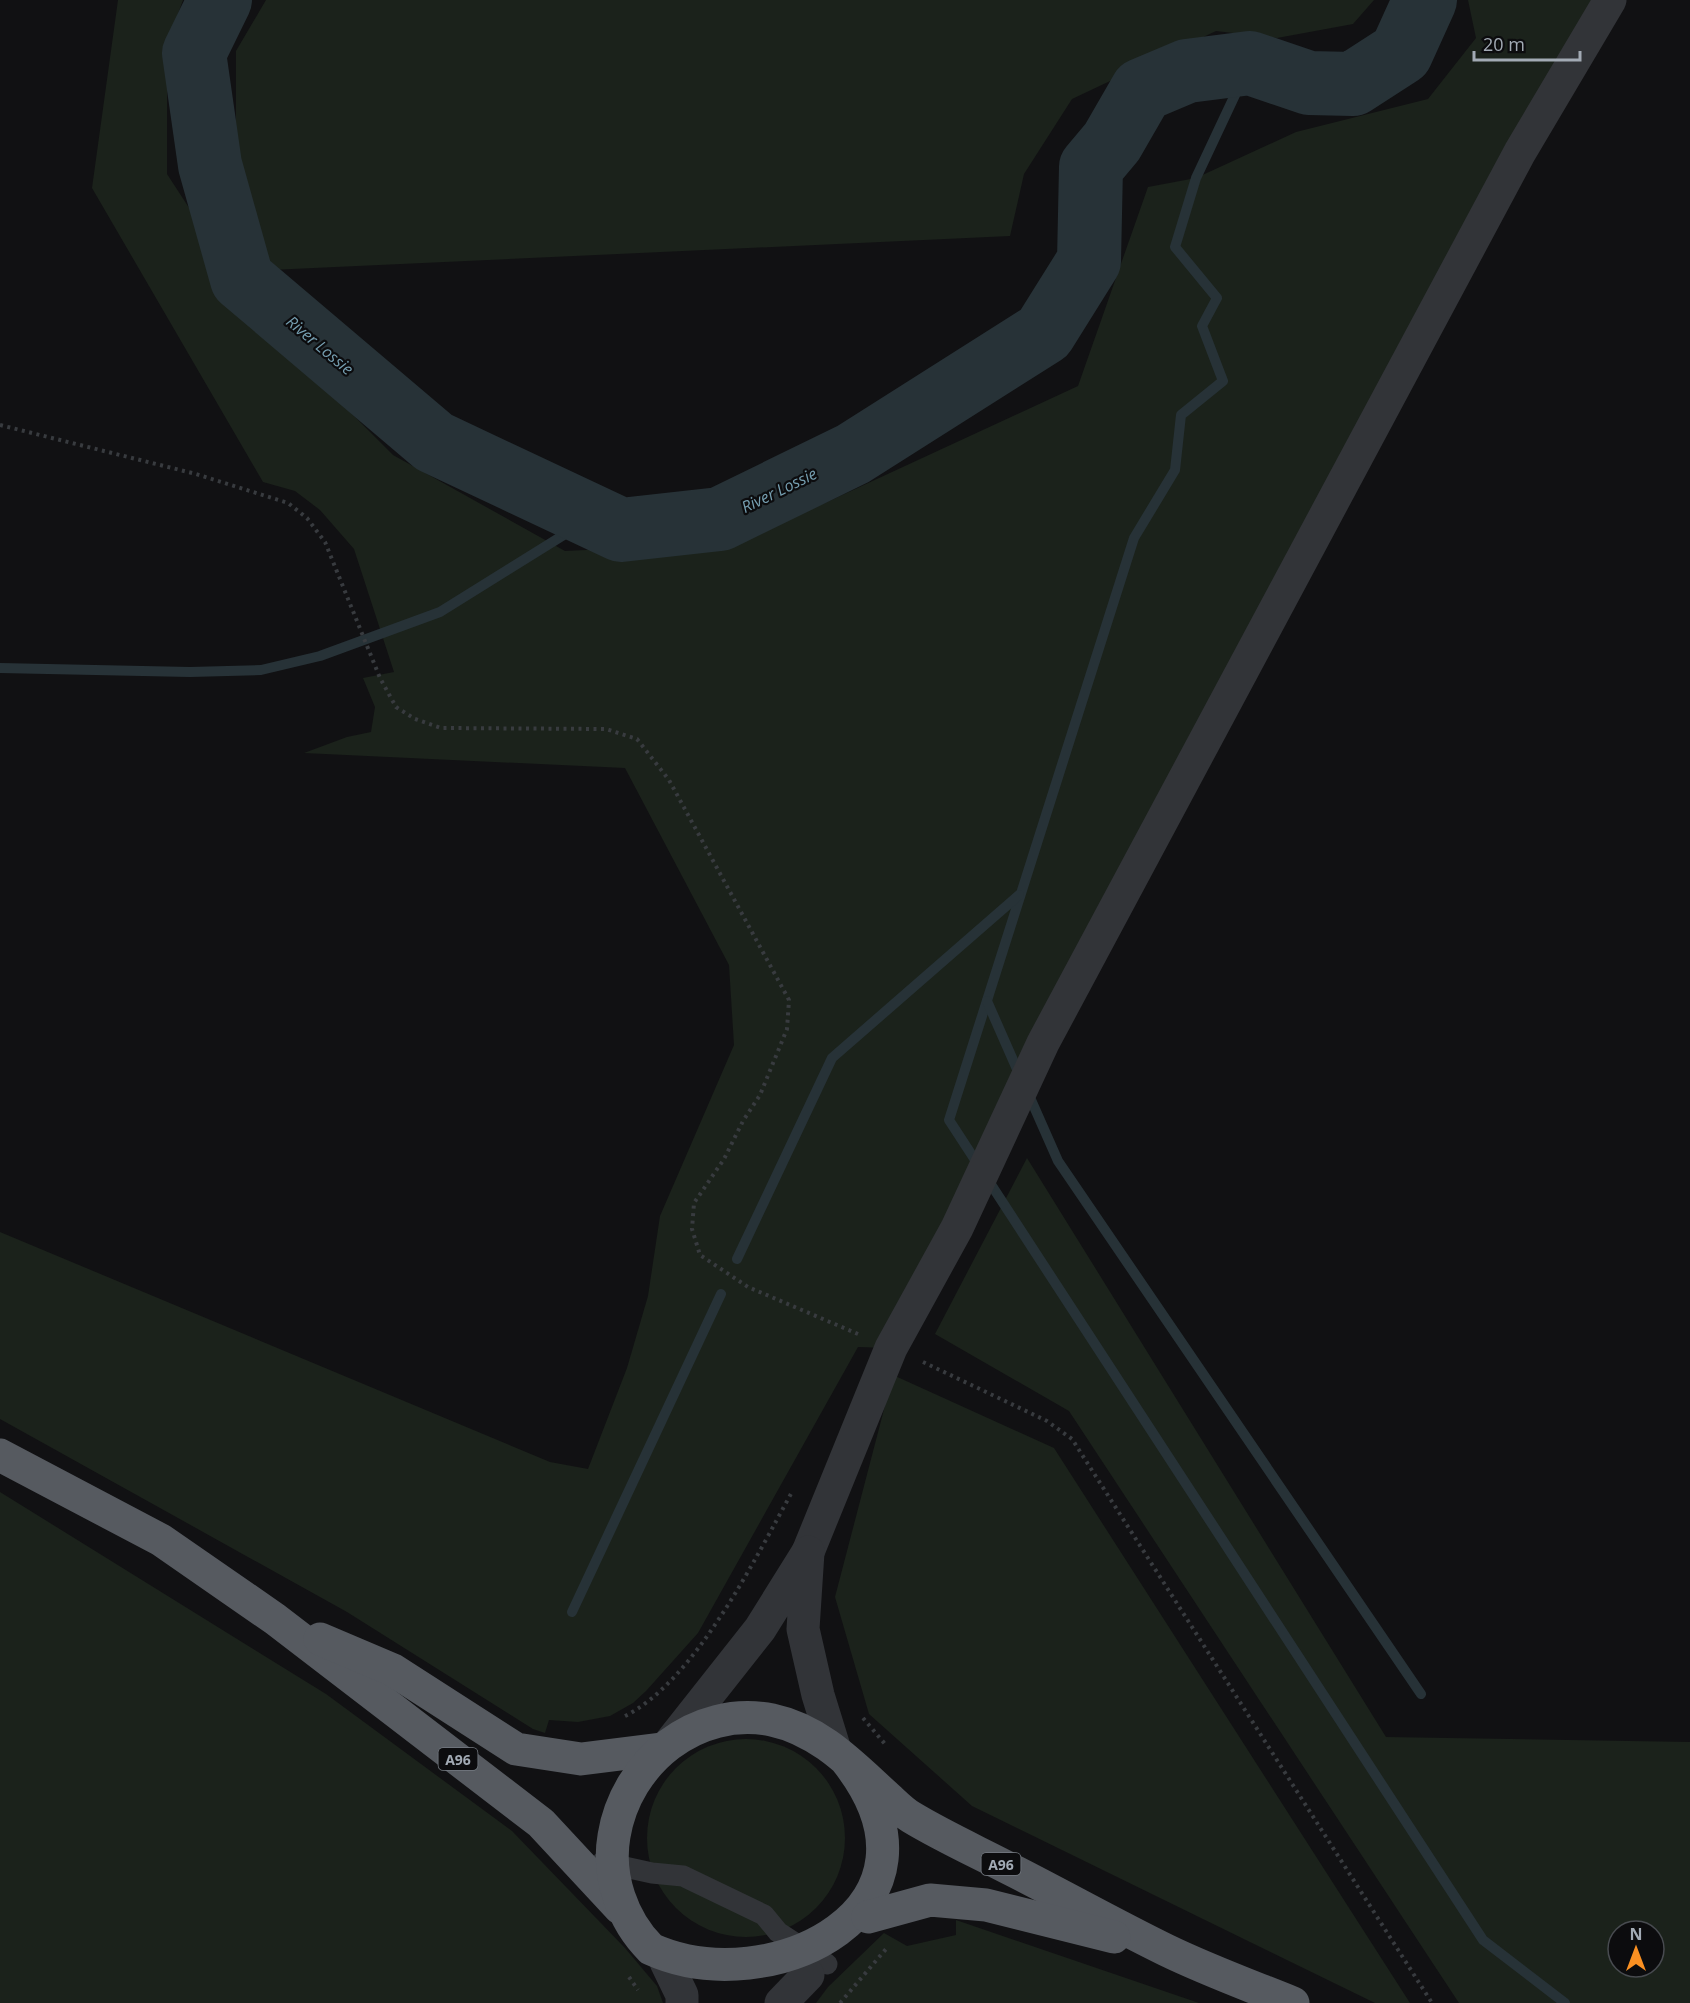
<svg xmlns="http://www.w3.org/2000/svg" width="1690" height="2003" font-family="'Open Sans',sans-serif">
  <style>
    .green { fill: #1b221b; fill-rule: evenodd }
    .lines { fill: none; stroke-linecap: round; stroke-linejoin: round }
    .stream { stroke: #273237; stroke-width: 10 }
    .river { stroke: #273237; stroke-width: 64 }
    .path { stroke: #383b3f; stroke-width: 4; stroke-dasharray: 3 4.5; stroke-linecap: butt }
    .service { stroke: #323438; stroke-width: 21 }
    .minor { stroke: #323438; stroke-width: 33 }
    .tertiary { stroke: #323438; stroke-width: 33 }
    .trunk { stroke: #565a60; stroke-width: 33 }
    .labels { text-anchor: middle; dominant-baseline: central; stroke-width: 4.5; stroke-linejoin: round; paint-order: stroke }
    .shield { fill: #0c0c0e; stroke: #757b82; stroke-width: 1.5 }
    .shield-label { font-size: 14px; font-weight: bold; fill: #a2aab4 }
    .water-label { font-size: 16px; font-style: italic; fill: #769fb1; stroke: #0c0c0e }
  </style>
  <rect width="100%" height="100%" fill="#111113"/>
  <g class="green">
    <path d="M118,0H183L167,44V174L270,332L393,455L565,551L708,544L825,503L1078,386L1148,187L1196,178L1296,132L1428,99L1476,38L1468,0H1610L891,1348L858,1347L698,1633L646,1691L633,1703L610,1716L578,1722L549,1720L545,1733L533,1729L347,1612L0,1419V1232L550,1462L588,1469L627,1368L648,1296L660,1216L734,1045L729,965L625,768L304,753L347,737L371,732L375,707L363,678L394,672L354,549L320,510L295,491L263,482L92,188Z"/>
    <path d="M266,0H1374L1353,24L1277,38L1216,31L1072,99L1024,174L1010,236L270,270L236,154V51Z"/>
    <path d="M1027,1158L1386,1737L1690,1742V2003H1459L1069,1411L935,1334ZM1618,1931H1654V1967H1618Z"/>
    <path d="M893,1375L1054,1448L1410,2003H1375L972,1806L869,1714L835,1597Z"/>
    <path d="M0,1492L326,1694L512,1831L625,1948L657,1986L663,2003H0Z"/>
    <circle cx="746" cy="1838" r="99"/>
    <path d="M956,1920L1199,2003H816L828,1987L884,1933L907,1946L956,1935Z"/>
  </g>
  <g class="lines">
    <g class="stream">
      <path d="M1250,63L1196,178L1175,247L1217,298L1202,326L1223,381L1181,415L1175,470L1134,538L949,1120L1483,1940L1565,2003"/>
      <path d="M0,668L190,672L261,670L320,656L440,612L591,518"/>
      <path d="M987,1001L1020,1076"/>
      <path d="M1028,1093L1058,1161L1421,1694"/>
      <path d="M737,1259L832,1058L1019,895"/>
      <path d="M572,1612L721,1294"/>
    </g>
    <path class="river" d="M220,0L194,53L210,165L242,279L434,442L621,530L720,519L853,454L1044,333L1089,261L1091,167L1112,142L1142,90L1187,71L1250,63L1309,83L1353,84L1401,53L1425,0"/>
    <g class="path">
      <path d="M0,425L196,474L288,503L307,518L325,542L380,678L396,707L415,719L441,728L606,729L637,739L669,780L789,1000L787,1029L760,1095L743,1121L724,1159L694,1203L692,1229L700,1255L748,1287L858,1334"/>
      <path d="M923,1362L1047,1421L1072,1439L1432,2003"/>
      <path d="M625,1716C695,1681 755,1559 792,1492"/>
      <path d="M863,1718L885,1744"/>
      <path d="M629,1977L638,1990"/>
      <path d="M840,2003L886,1949"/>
    </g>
    <path class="service" d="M602,1862L652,1873L683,1876L764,1915L778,1932L827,1964"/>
    <g class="minor">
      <path d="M808,1552L891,1348L957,1228L1043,1043L1520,152L1610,0"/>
      <path d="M670,1743L760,1629L808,1552L803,1629L818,1695L835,1750"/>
    </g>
    <g class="tertiary">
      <path d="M666,1962L682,1995V2003"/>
      <path d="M781,2003L808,1975"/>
    </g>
    <g class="trunk">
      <path d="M0,1455L161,1540L275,1619L541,1823L620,1908"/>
      <path d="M320,1639L393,1670L516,1749L581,1759L661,1749"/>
      <path d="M845,1759C965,1908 770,2003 651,1949C622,1920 607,1876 614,1836C626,1762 696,1705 772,1720C819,1730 851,1764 885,1795C893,1802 901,1811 911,1817C944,1837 980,1853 1014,1871C1065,1897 1115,1925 1166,1950C1207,1970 1251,1986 1293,2003"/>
      <path d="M868,1917L930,1900L986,1905L1114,1937"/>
    </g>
  </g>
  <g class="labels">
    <g class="shield">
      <rect x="438.5" y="1748" width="39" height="22" rx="4.5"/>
      <rect x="981.5" y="1853" width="39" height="22" rx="4.5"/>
    </g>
    <g class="shield-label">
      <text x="458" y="1759">A96</text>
      <text x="1001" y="1864">A96</text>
    </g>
    <g class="water-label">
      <text transform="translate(320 345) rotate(40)">River Lossie</text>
      <text transform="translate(779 490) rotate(-26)">River Lossie</text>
    </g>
  </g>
  <g transform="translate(1636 1949)"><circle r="28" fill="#0c0c0e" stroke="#484b50" stroke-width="1.5"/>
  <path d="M0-4.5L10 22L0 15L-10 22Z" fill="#fa9022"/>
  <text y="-9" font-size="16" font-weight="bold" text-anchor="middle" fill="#a2aab4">N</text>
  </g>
  <path d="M1474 51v9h106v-9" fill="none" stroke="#a2aab4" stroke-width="3"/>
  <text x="1483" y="51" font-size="18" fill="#a2aab4" stroke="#0c0c0e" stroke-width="4.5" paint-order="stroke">20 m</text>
</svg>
